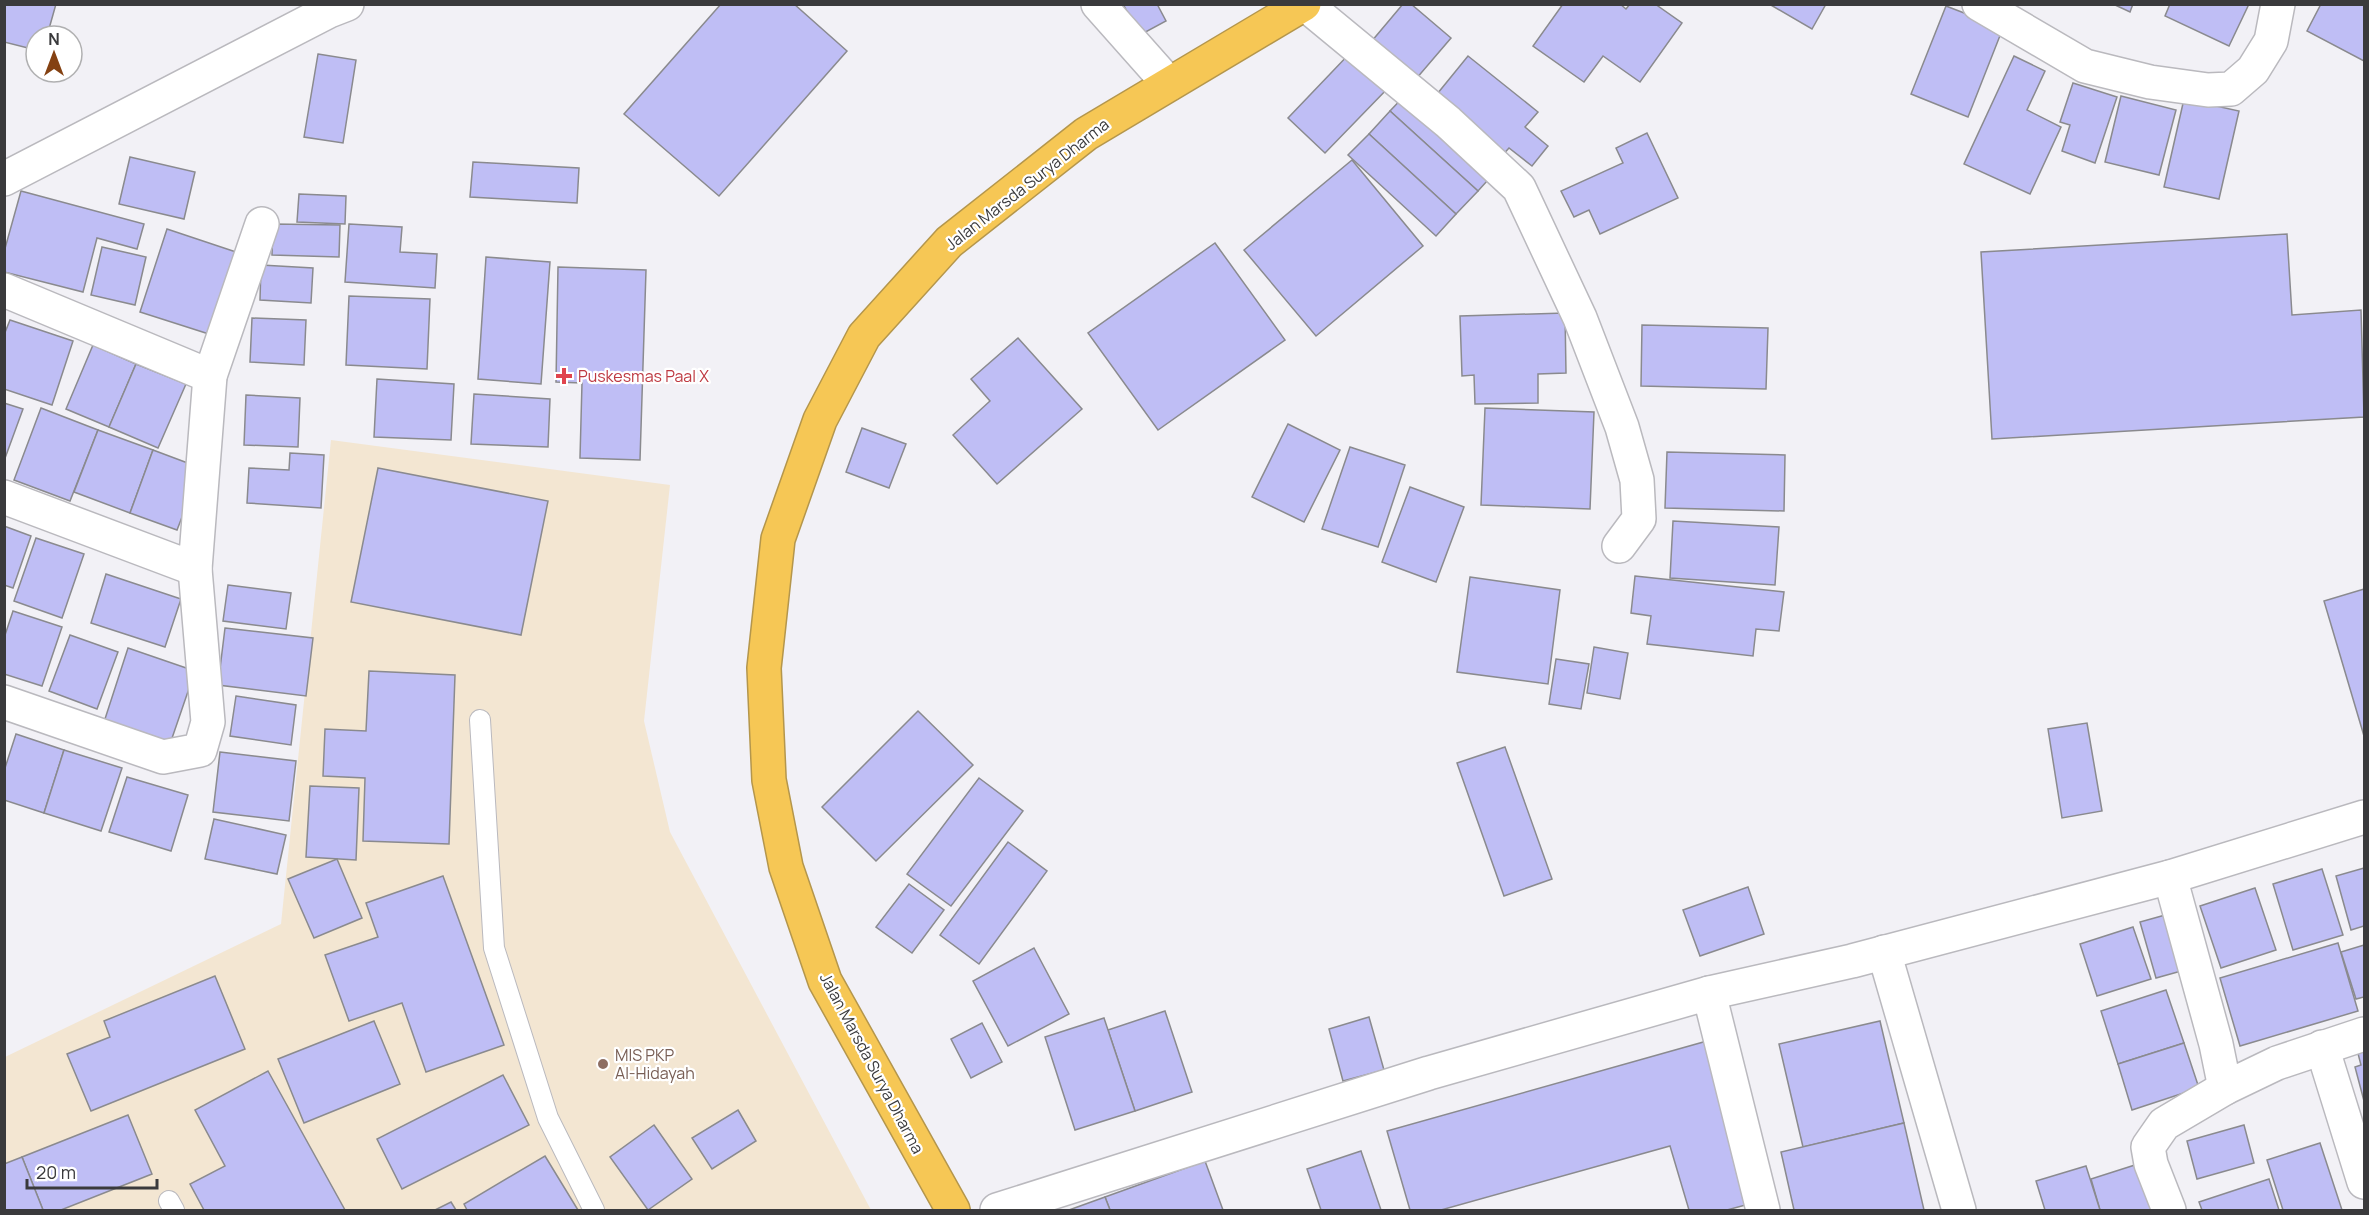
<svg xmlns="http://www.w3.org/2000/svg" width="2369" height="1215" font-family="Manrope,sans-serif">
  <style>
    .education { fill: #f3e6d2 }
    .building { fill: #bfbef5; stroke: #8a8a8e; stroke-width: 1.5 }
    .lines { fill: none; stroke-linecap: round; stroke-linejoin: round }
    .lane-casing { stroke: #bab9be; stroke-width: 22 }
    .street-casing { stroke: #bab9be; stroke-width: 36 }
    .highway-casing { stroke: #b4964c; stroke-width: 36 }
    .lane { stroke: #fff; stroke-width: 20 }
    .street { stroke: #fff; stroke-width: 33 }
    .highway { stroke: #f6c755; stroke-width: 33 }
    .health-dot { fill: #e0444e; stroke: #fff; stroke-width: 2 }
    .education-dot { fill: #8d6e63; stroke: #fff; stroke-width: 2 }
    .labels { text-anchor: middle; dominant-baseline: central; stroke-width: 4.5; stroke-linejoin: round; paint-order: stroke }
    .street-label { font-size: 16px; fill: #3a3a3c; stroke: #fff }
    .health-label { font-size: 16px; fill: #be3a42; stroke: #fff; text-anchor: start }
    .education-label { font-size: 16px; fill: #785e54; stroke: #fff; text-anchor: start }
  </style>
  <rect width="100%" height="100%" fill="#f2f1f6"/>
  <path class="education" d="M331,440L670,485L644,721L670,832L871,1210H5V1057L281,924Z"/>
  <g class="building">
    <path d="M4,4H56L47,36H36V50L4,42Z"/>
    <path d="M721,4H794L847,51L719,196L624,114Z"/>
    <path d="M1123,4H1157L1166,21L1140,35Z"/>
    <path d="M1403,4H1411L1451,38L1410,86L1366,48Z"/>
    <path d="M1563,4H1620L1626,9L1630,4H1655L1682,23L1640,82L1603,56L1584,82L1533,46Z"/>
    <path d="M1769,4H1826L1812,29Z"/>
    <path d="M2113,4H2133L2130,12Z"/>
    <path d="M2170,4H2249L2229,46L2165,16Z"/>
    <path d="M2321,4H2364V61L2307,31Z"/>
    <path d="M1946,6L2003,28L1968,117L1911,94Z"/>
    <path d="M1352,51L1389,87L1325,153L1288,118Z"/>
    <path d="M318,54L356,60L343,143L304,137Z"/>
    <path d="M1468,56L1538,112L1525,127L1548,146L1532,166L1509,148L1499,159L1429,104Z"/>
    <path d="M2014,56L2045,71L2027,110L2061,127L2030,194L1964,164Z"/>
    <path d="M2073,83L2117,97L2095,163L2062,151L2070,125L2060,122Z"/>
    <path d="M1409,91L1496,171L1478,191L1390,111Z"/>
    <path d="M2121,96L2176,110L2159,175L2105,162Z"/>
    <path d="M2184,99L2239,111L2219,199L2164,187Z"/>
    <path d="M1390,111L1478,191L1456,214L1369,134Z"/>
    <path d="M1647,133L1678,198L1600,234L1589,210L1574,217L1561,191L1623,163L1616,148Z"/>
    <path d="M1369,134L1456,214L1436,236L1348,155Z"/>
    <path d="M130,157L195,172L184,219L119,204Z"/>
    <path d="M1352,160L1423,246L1316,336L1244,250Z"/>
    <path d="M473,162L579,168L577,203L470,197Z"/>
    <path d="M21,191L144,224L137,249L97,238L83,292L4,272V252Z"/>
    <path d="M299,194L346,196L345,224L297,222Z"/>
    <path d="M273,224L340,225L339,257L272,255Z"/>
    <path d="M349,224L402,227L400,252L437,254L435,288L345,282Z"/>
    <path d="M167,229L239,253L212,335L140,312Z"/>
    <path d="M2287,234L2292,315L2361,310L2364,417L1992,439L1981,252Z"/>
    <path d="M1215,243L1285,340L1158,430L1088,333Z"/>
    <path d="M102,247L146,257L135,305L91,295Z"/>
    <path d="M486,257L550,262L541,384L478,379Z"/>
    <path d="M261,265L313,268L311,303L260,300Z"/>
    <path d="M558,267L646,270L640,460L580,458L582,383L556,382Z"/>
    <path d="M349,296L430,299L427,369L346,365Z"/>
    <path d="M1565,313L1566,373L1538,374V403L1475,404L1474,375L1462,376L1460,316Z"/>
    <path d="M252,318L306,320L304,365L250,362Z"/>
    <path d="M10,320L73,341L52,405L4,389V335Z"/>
    <path d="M1642,325L1768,328L1766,389L1641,386Z"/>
    <path d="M1018,338L1082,409L997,484L953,435L990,401L971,379Z"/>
    <path d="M93,345L136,364L109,427L66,409Z"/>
    <path d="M136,364L186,384L158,448L109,427Z"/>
    <path d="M377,379L454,384L451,440L374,437Z"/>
    <path d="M474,394L550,399L548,447L471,444Z"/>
    <path d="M246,395L300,398L298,447L244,445Z"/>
    <path d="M4,403L23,409L4,461Z"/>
    <path d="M41,408L98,430L70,501L14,480Z"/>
    <path d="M1485,408L1594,412L1590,509L1481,505Z"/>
    <path d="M1288,424L1340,450L1304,522L1252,497Z"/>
    <path d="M862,428L906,444L889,488L846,472Z"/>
    <path d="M98,430L153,450L130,513L74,492Z"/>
    <path d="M1350,447L1405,465L1378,547L1322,529Z"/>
    <path d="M153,450L201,468L177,530L130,513Z"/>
    <path d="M1667,452L1785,455L1784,511L1665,508Z"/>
    <path d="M290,453L324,455L321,508L247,503L249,468L289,470Z"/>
    <path d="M378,468L548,501L521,635L351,602Z"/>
    <path d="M1410,487L1464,507L1436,582L1382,562Z"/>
    <path d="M1673,521L1779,527L1775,585L1670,578Z"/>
    <path d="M4,526L31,536L13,588L4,585Z"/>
    <path d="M36,538L84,554L62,618L14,601Z"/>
    <path d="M106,574L181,599L165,647L91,623Z"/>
    <path d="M1635,576L1784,592L1779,631L1756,629L1753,656L1647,644L1651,616L1631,613Z"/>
    <path d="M1470,577L1560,590L1548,684L1457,672Z"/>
    <path d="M228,585L291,593L286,629L223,621Z"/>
    <path d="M2364,589V736L2324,601Z"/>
    <path d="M13,611L62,627L42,686L4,674V638Z"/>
    <path d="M225,628L313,638L306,696L218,685Z"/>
    <path d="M70,635L118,652L97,709L49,691Z"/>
    <path d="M1594,647L1628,653L1620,699L1587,693Z"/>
    <path d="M128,648L195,671L170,744L104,722Z"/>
    <path d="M1556,659L1589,664L1581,709L1549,704Z"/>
    <path d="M369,671L455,675L449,844L363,841L365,778L323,776L325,729L366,731Z"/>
    <path d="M236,696L296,705L291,745L230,736Z"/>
    <path d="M918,711L973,765L876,861L822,807Z"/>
    <path d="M2087,723L2102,811L2062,818L2048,729Z"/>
    <path d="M16,734L64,750L44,813L4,800V771Z"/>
    <path d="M1505,747L1552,879L1504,896L1457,763Z"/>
    <path d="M64,750L122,768L101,831L44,813Z"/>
    <path d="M220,752L296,761L289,821L213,812Z"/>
    <path d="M127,777L188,795L171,851L109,832Z"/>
    <path d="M979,778L1023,811L951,906L907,874Z"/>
    <path d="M310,786L359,788L356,860L306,857Z"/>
    <path d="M214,819L286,835L277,874L205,859Z"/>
    <path d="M1008,842L1047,871L979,964L940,935Z"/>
    <path d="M337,859L362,918L314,938L288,879Z"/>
    <path d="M2364,868V926L2351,930L2336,876Z"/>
    <path d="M2322,869L2343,935L2293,950L2273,884Z"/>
    <path d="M443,876L504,1045L426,1072L402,1003L349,1021L325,955L378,937L366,903Z"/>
    <path d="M909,884L944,910L912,953L876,927Z"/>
    <path d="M1748,887L1764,934L1700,956L1683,910Z"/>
    <path d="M2255,888L2276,950L2221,968L2200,906Z"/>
    <path d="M2176,912L2192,968L2156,978L2140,922Z"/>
    <path d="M2133,927L2151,979L2097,996L2080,944Z"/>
    <path d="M2338,943L2358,1011L2240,1046L2220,978Z"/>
    <path d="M2364,945V997L2356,999L2341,952Z"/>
    <path d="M1034,948L1069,1014L1008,1046L973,981Z"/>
    <path d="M215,976L245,1049L91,1111L67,1054L110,1037L104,1021Z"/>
    <path d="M2166,990L2184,1043L2118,1064L2101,1011Z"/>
    <path d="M1165,1011L1192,1092L1135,1111L1108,1030Z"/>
    <path d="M1369,1017L1384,1070L1343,1081L1329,1029Z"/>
    <path d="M1104,1018L1135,1111L1075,1130L1045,1037Z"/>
    <path d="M374,1021L400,1084L304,1123L278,1059Z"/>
    <path d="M1880,1021L1904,1123L1803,1147L1779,1044Z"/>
    <path d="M982,1023L1002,1062L971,1078L951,1039Z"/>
    <path d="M1707,1041L1753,1203L1727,1210H1689L1670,1146L1441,1210H1410L1387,1131Z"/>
    <path d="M2184,1043L2199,1088L2132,1110L2118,1064Z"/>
    <path d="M2364,1043V1101L2355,1067L2361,1065L2356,1046Z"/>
    <path d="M268,1071L345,1210H204L190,1184L225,1166L195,1110Z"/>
    <path d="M503,1075L529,1125L402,1189L377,1139Z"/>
    <path d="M738,1110L756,1141L712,1169L692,1138Z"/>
    <path d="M128,1115L152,1174L61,1210H43L22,1157Z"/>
    <path d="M1904,1123L1924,1210H1794L1781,1152Z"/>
    <path d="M654,1125L692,1179L648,1210L610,1157Z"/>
    <path d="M2244,1125L2254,1163L2197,1179L2187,1141Z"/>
    <path d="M2320,1143L2342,1210H2283L2267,1160Z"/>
    <path d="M1361,1151L1381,1210H1321L1307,1169Z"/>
    <path d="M545,1156L578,1210H467L464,1204Z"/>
    <path d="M22,1157L43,1210H4V1164Z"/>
    <path d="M1205,1161L1223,1210H1110L1105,1197Z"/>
    <path d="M2138,1164L2152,1210H2100L2091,1179Z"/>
    <path d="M2086,1166L2100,1210H2045L2036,1181Z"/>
    <path d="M2269,1179L2279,1210H2202L2199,1202Z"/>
    <path d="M1105,1197L1110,1210H1069Z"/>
    <path d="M451,1202L456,1210H435Z"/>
  </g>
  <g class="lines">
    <g class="lane-casing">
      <g id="lane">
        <path d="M480,720L494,948L548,1118L594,1210"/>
        <path d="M169,1201L174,1210"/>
      </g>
    </g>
    <g class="street-casing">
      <g id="street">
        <path d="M1098,4L1169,84"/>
        <path d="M1305,4L1448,122L1519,188L1580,318L1622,427L1637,480L1639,519L1619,546"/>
        <path d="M1979,4L2085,66L2150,82L2208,90L2231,89L2253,70L2271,41L2278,4"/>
        <path d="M4,179L329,11L347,4"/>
        <path d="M4,290L210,376"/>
        <path d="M4,497L195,569L210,376L262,224"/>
        <path d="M4,702L163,757L200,750L208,722L195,569"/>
        <path d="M2170,877L2216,1044L2225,1088L2277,1063L2364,1034"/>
        <path d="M1884,952L1959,1210"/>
        <path d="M1709,993L1763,1210"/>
        <path d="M2322,1047L2364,1182"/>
        <path d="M997,1210L1429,1073L1709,993L1852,961L2170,877L2364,817"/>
        <path d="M2169,1210L2151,1164L2148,1147L2164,1124L2225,1088"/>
      </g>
    </g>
    <g class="highway-casing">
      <path id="highway" d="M953,1210L825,981L786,867L769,780L764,668L778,539L820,420L864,336L949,242L1086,134L1304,4"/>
    </g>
    <use href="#lane" class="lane"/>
    <use href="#street" class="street"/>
    <use href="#highway" class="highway"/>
  </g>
  <path class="health-dot" d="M561 367h6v6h6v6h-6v6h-6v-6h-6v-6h6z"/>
  <circle class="education-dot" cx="603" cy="1064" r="6"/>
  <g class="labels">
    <g class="street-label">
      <text transform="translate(1027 184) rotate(-38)">Jalan Marsda Surya Dharma</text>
      <text transform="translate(872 1063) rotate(62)">Jalan Marsda Surya Dharma</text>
    </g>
    <g class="health-label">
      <text x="578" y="376">Puskesmas Paal X</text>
    </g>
    <g class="education-label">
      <text x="615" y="1055">MIS PKP<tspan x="615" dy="18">Al-Hidayah</tspan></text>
    </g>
  </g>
  <rect width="2369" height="1215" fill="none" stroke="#3a3a3c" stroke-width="12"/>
  <g transform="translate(54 54)"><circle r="28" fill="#ffffff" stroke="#b0b0b1" stroke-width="1.5"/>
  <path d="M0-4.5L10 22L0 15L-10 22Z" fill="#844112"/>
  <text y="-9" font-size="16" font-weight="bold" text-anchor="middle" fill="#3a3a3c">N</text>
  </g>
  <path d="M27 1179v9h130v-9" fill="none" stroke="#3a3a3c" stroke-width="3"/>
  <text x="36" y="1179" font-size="18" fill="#3a3a3c" stroke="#ffffff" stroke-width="4.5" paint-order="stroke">20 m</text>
</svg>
